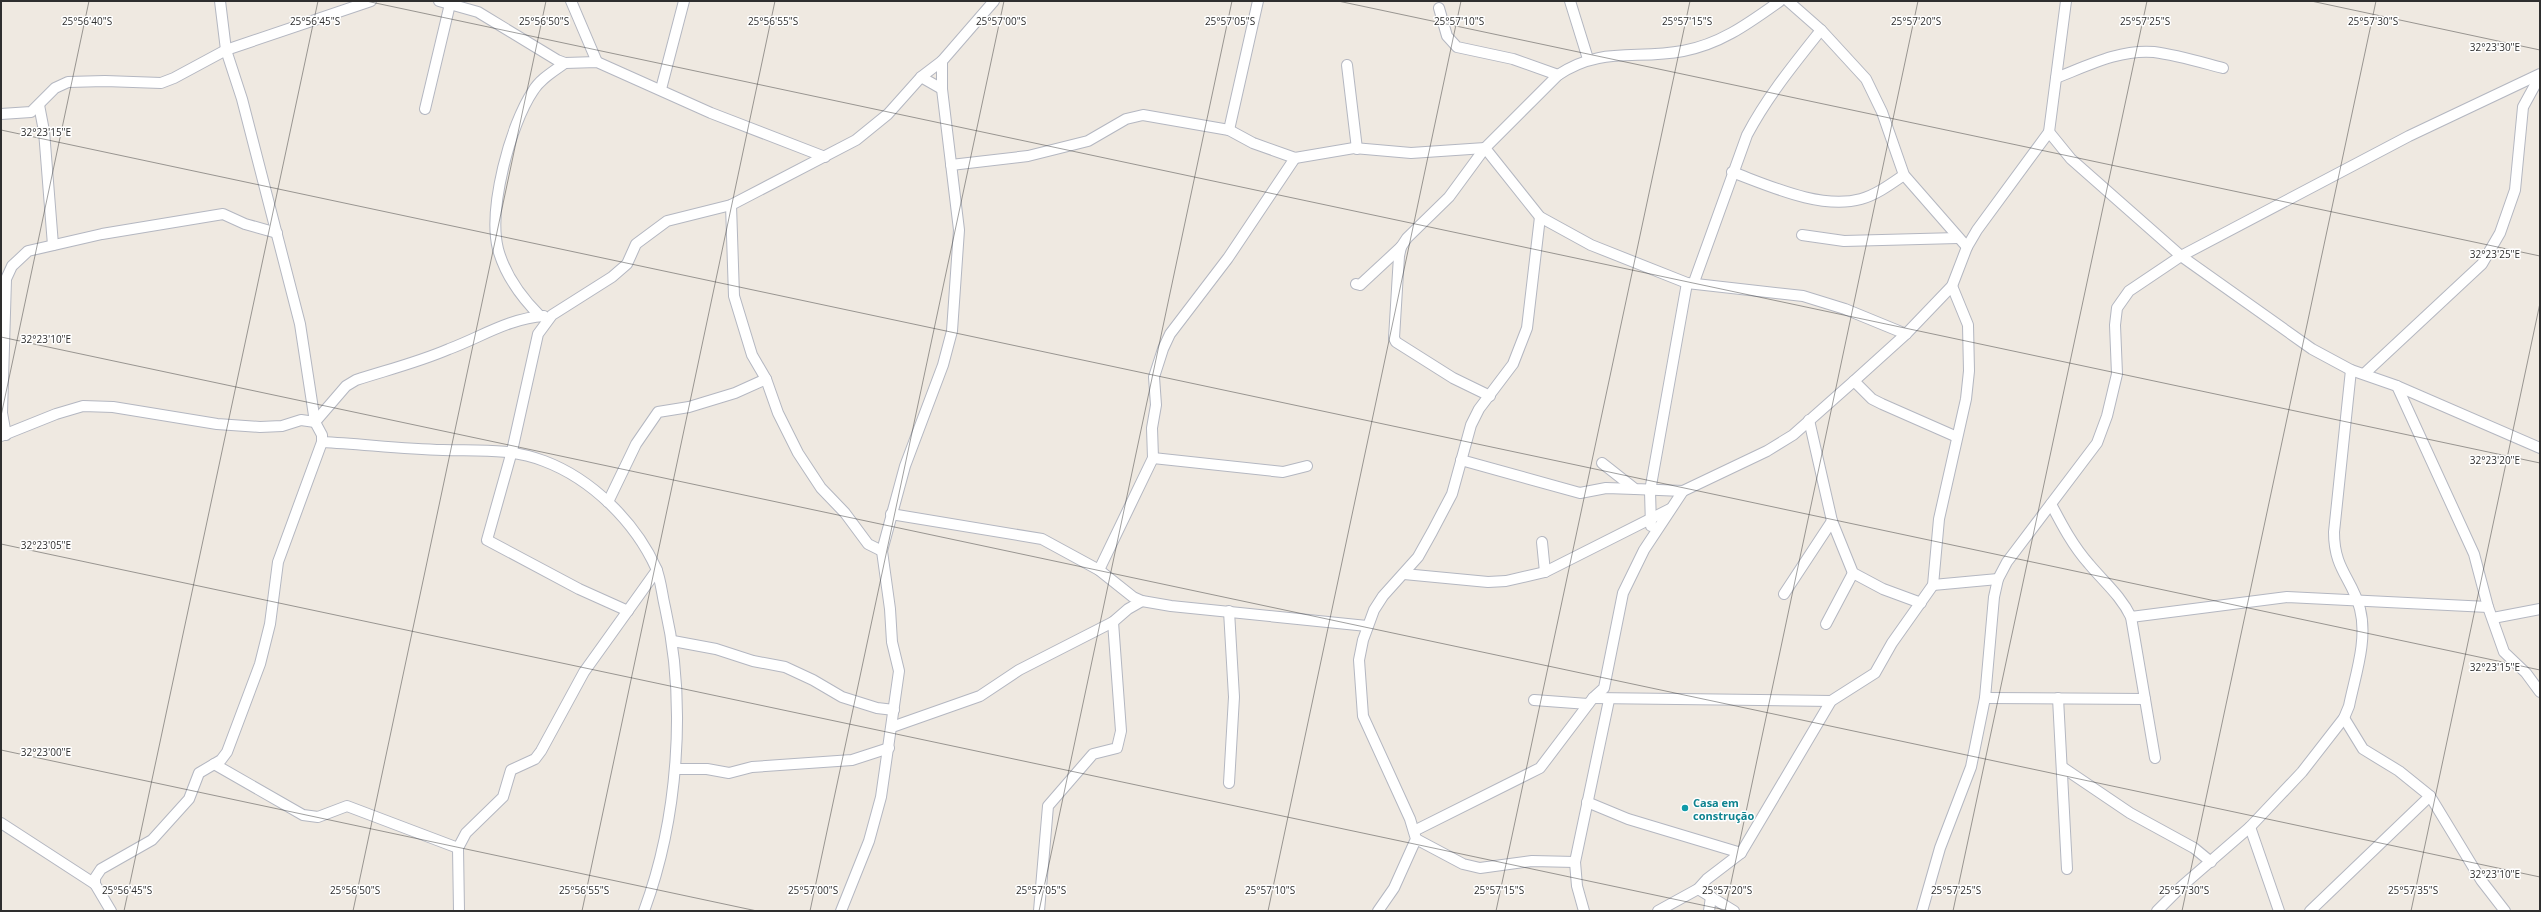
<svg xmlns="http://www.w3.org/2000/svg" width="2541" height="912" font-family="'Open Sans',sans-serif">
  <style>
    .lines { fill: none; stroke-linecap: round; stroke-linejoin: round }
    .minor-casing { stroke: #b4b7c1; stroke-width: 12 }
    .minor { stroke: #fff; stroke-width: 10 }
    .ticks { fill: none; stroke: #2e2e2e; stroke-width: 1; stroke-opacity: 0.45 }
    .culture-dot { fill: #0f9aa8; stroke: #fff; stroke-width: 1.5 }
    .labels { text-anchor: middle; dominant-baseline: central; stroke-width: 3; stroke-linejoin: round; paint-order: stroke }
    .culture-label { font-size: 11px; font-weight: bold; fill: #0d838f; stroke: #fff; text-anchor: start }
    .ticks-label { font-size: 10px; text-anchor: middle; fill: #2e2e2e; stroke: #fff; stroke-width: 3; stroke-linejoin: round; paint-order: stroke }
  </style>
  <rect width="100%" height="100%" fill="#efe9e1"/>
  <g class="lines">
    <g class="minor-casing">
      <g id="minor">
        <path d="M439,1L478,12L557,60L565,63L597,62L711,113L825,157"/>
        <path d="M571,1L597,62"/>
        <path d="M1570,1L1588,59"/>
        <path d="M1788,1L1821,30L1866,79L1882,112L1904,175L1967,247"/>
        <path d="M1439,8L1447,36L1457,47L1513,59L1558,75"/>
        <path d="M942,61L994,1"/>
        <path d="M1347,65L1357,149"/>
        <path d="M921,77L942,89"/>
        <path d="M2056,78C2087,66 2120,49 2154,52C2177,55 2200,62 2223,68"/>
        <path d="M661,89L684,1"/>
        <path d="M39,105L44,131L53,245"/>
        <path d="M425,109L450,4"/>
        <path d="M1,114L31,112L55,88L68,82L105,81L161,83L174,78L226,50L371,1"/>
        <path d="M1229,130L1258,1"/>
        <path d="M2049,132L2071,159L2181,256L2312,349L2351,370L2397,386L2540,448"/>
        <path d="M1485,148L1540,217L1591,245L1687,283L1803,296L1845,309L1906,334"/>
        <path d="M951,165L1028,156L1088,141L1126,119L1143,115L1229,130L1253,143L1295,158L1354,148L1411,153L1485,148"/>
        <path d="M1732,172C1770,186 1821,210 1861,199C1876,195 1891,184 1904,175"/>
        <path d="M731,205L734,296L752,355L766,379L778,413L798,453L821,488L845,513L868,544L882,551"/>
        <path d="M1802,235L1844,241L1958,238"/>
        <path d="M1694,282L1747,135C1767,97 1794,64 1821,30"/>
        <path d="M1356,284L1360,285L1401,247"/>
        <path d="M540,316C521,297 505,275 498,249C488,209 510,125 533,91C540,79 554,71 565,63"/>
        <path d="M2364,374L2482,264L2500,233L2515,190L2523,107L2540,76"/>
        <path d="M1854,381L1872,399L1882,404L1957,437"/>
        <path d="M2397,386L2474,554L2488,607L2504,652L2526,673L2540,692"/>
        <path d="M1490,396L1453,378L1396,342L1394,338L1399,256L1401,247L1407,238L1449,197L1485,148L1558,75C1601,46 1636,60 1683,51C1721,44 1749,23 1780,1"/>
        <path d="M1809,420L1832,521L1853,573L1883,589L1921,603"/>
        <path d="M315,422L346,386L356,380C387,370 419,362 449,349C481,337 510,318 544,316"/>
        <path d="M6,435L2,413L6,279L12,266L28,251L102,234L223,214L245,224L277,233"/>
        <path d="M1,436L56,414L83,406L113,407L217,424L260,427L282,426L301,420L315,422"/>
        <path d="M322,442C362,444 402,449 443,450C478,451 511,448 544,461C592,479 635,522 656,568C661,580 662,595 665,607C687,703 678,819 644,911"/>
        <path d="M1153,458L1283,472L1307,466"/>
        <path d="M1461,460L1580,493L1606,488L1635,489"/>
        <path d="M1602,463L1635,489L1683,491"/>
        <path d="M608,502L636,444L658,412L689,407L735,393L766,379"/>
        <path d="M2051,504C2062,525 2073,546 2089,564C2104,582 2121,596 2131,617L2155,758"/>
        <path d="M891,514L1042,539L1099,570L1133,597L1142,601L1171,606L1367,626"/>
        <path d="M1651,526L1650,491L1687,283"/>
        <path d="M1542,542L1545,572"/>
        <path d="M1099,570L1153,458L1152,428L1156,405L1154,377L1163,349L1170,334L1228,258L1295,158"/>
        <path d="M1404,574L1488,582L1506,581L1545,572L1670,509"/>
        <path d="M1933,585L1998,579"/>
        <path d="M1784,594L1832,521"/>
        <path d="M628,611L579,589L487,540L512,451L538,334L552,315L612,277L627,264L636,244L667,221L731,205L856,140L888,114L921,77L942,61V89L959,230L952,331L943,365L905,466L882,551L890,609L892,642L899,671L881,797L869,841L841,911"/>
        <path d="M2131,617L2287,597L2488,607"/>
        <path d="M2493,618L2540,609"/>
        <path d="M1826,624L1853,573"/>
        <path d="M673,641L716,649L753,661L785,667L813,680L842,697L877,708L894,710"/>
        <path d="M1593,698L1831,701"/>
        <path d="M1985,698L2145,699"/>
        <path d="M2058,698L2067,869"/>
        <path d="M1534,700L1588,704"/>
        <path d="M2344,718L2363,749L2399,771L2430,796L2481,880L2505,911"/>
        <path d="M892,727L980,696L1019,670L1113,622L1128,609L1142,601"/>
        <path d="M214,764L303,815L318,817L347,806L458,848"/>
        <path d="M2062,767L2130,813L2194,848L2211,862"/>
        <path d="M675,769H707L729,773L752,767L852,760L889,748"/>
        <path d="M1229,783L1234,697L1229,611"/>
        <path d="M1587,802L1628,819L1741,853"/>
        <path d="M1,823L95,884"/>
        <path d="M2250,827L2279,911"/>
        <path d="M1414,831L1540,768L1593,698L1604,688L1623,593L1644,550L1683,491L1767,451L1793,435L1854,381L1906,334L1952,286L1967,247L1977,230L2049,132L2066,1"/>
        <path d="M1416,839L1463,864L1480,868L1532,861L1575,862"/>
        <path d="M1698,889L1734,911"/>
        <path d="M111,911L95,884V878L101,869L152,840L189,799L199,773L221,760L227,752L260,664L270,624L278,562L322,442V435L315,422L300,324L242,99L226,50L220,1"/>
        <path d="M459,911L458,848L466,833L503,797L511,770L535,759L541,751L584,672L657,570"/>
        <path d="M1039,911L1048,806L1093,754L1117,748L1121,731L1113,622"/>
        <path d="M1378,911L1394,888L1416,839L1410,819L1363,716L1359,660L1363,640L1374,610L1383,596L1418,557L1432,532L1452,494L1471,425L1479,409L1513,364L1527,328L1540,217"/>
        <path d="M1584,911L1577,886L1575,862L1609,700"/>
        <path d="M1658,911L1698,889L1707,879L1741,853L1831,701L1875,673L1892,643L1933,585L1939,519L1966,399L1969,371L1968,325L1952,286"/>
        <path d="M1709,911L1711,897"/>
        <path d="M1922,911L1940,848L1971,767L1985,698L1994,597L1998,579L2007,562L2097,443L2107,416L2117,374L2115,325L2117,308L2129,291L2181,256L2409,136L2540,74"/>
        <path d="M2157,911L2182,886L2250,827L2302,772L2344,718L2349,706C2355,676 2368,640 2360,609C2352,578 2334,570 2334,532L2351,370"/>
        <path d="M2310,911L2430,796"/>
      </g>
    </g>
    <use href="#minor" class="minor"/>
  </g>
  <path class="ticks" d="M366,1L2540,463M1338,1L2540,256M2311,1L2540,50M1,130L2540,670M1,337L2540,877M1,416L89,1M1,544L1730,911M1,750L757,911M124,911L318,1M353,911L546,1M582,911L775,1M810,911L1004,1M1039,911L1232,1M1268,911L1461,1M1496,911L1690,1M1725,911L1918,1M1953,911L2147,1M2182,911L2376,1M2411,911L2540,303"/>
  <circle class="culture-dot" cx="1685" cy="808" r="4"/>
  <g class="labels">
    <g class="culture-label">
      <text x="1693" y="802">Casa em<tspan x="1693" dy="13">construção</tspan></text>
    </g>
  </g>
  <g class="ticks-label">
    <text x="87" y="25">25°56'40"S</text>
    <text x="315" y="25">25°56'45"S</text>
    <text x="544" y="25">25°56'50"S</text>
    <text x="773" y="25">25°56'55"S</text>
    <text x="1001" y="25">25°57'00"S</text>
    <text x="1230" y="25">25°57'05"S</text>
    <text x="1459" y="25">25°57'10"S</text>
    <text x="1687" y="25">25°57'15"S</text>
    <text x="1916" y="25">25°57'20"S</text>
    <text x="2145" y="25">25°57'25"S</text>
    <text x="2373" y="25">25°57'30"S</text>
    <text x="2495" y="51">32°23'30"E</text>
    <text x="46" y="136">32°23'15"E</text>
    <text x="2495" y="258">32°23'25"E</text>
    <text x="46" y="343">32°23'10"E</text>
    <text x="2495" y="464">32°23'20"E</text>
    <text x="46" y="549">32°23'05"E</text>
    <text x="2495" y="671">32°23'15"E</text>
    <text x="46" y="756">32°23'00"E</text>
    <text x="2495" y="878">32°23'10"E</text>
    <text x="127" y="894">25°56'45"S</text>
    <text x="355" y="894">25°56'50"S</text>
    <text x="584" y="894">25°56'55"S</text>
    <text x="813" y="894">25°57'00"S</text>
    <text x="1041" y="894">25°57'05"S</text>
    <text x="1270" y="894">25°57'10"S</text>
    <text x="1499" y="894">25°57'15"S</text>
    <text x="1727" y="894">25°57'20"S</text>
    <text x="1956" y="894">25°57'25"S</text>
    <text x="2184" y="894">25°57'30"S</text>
    <text x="2413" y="894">25°57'35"S</text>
  </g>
  <rect width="2541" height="912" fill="none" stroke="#2e2e2e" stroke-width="4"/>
</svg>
